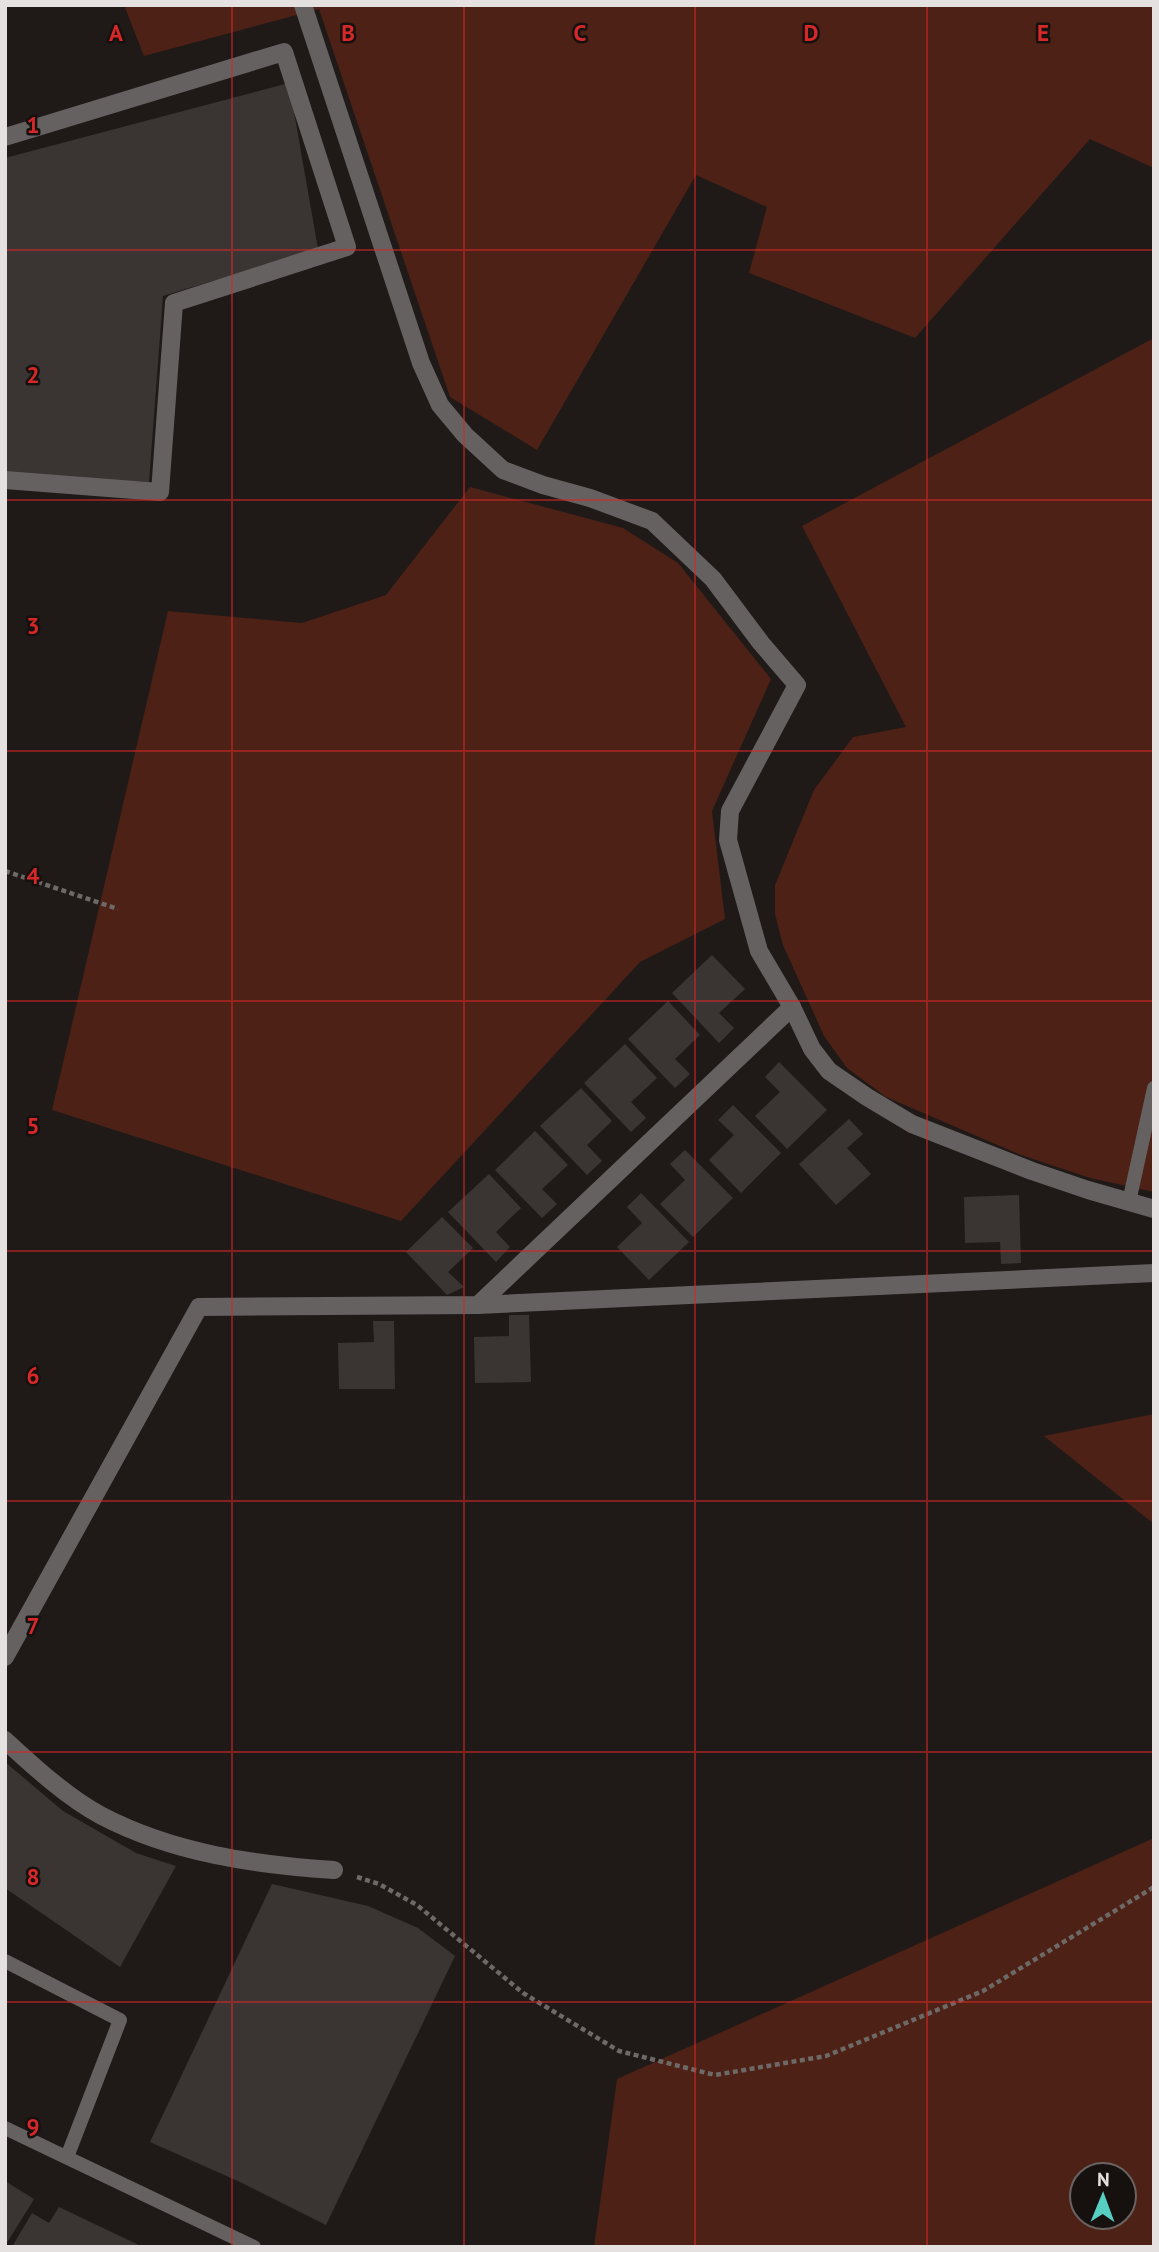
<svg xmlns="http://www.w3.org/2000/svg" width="1159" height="2252" font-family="'PT Sans',sans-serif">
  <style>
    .green { fill: #4d2115; fill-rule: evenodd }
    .building { fill: #3a3432 }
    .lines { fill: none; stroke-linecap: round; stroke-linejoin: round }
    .path { stroke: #6d6967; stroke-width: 4.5; stroke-dasharray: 5 3.5; stroke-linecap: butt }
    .service { stroke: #656160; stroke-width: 14 }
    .minor { stroke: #656160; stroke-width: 18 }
    .grid { fill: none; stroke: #d62828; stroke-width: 2; stroke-opacity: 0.55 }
    .grid-label { font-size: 23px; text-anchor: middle; font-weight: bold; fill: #d62828; stroke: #16110f; stroke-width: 5; stroke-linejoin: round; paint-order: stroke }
  </style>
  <rect width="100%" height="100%" fill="#1f1a18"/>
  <g class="green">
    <path d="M124,5H1154V168L1090,139L915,338L749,273L767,207L696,175L537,450L450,397L319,9L144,56Z"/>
    <path d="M1154,338V1192L1090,1178L1021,1155L886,1097L847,1068L824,1036L783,945L775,914V885L814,790L853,737L906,727L802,526Z"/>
    <path d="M470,487L623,528L678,563L771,679L712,811L725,919L640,962L401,1221L52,1110L168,611L302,623L386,595Z"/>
    <path d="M1154,1414V1524L1044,1436Z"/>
    <path d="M1154,1838V2247H594L617,2079ZM1124,2175V2217H1082V2175Z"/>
  </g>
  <g class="building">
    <path d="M289,83L318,249L163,296L149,482L5,476V158Z"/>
    <path d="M712,955L745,989L719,1013L734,1028L719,1043L672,993Z"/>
    <path d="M668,1001L700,1035L675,1059L690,1074L675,1088L628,1039Z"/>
    <path d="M625,1044L657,1078L631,1102L646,1118L631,1132L584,1083Z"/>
    <path d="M779,1062L827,1110L787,1149L755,1116L780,1092L765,1077Z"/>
    <path d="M581,1088L612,1121L587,1145L602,1161L587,1175L540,1126Z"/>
    <path d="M733,1105L781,1153L741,1193L709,1160L734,1135L718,1120Z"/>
    <path d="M849,1119L863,1134L847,1148L871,1174L836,1205L799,1164Z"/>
    <path d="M535,1131L568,1165L542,1189L557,1204L542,1218L495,1170Z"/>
    <path d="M685,1150L733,1198L693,1237L660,1204L685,1180L670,1164Z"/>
    <path d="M489,1174L521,1208L496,1232L510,1247L496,1262L448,1212Z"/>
    <path d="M641,1193L689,1242L649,1280L617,1247L642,1223L627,1207Z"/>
    <path d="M1019,1195L1021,1263L1001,1264L1000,1242L965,1243L964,1197Z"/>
    <path d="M442,1217L473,1248L448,1272L464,1287L447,1295L406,1252Z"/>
    <path d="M509,1315H529L531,1382L475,1383L474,1337L509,1336Z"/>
    <path d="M373,1321H394L395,1389H339L338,1343L374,1342Z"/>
    <path d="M5,1762L63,1811L136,1853L176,1866L120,1967L5,1888Z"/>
    <path d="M272,1884L368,1906L418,1928L455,1956L326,2225L240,2182L150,2142Z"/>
    <path d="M5,2181L34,2199L5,2246Z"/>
    <path d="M59,2207L143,2247H12L32,2213L49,2223Z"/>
  </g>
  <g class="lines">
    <g class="path">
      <path d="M5,871L118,909"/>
      <path d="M357,1877L379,1884L417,1905L523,1993L619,2051L715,2075L826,2056L983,1991L1154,1887"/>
    </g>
    <g class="service">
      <path d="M1129,1202L1154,1088"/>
      <path d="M5,1961L120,2020L67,2157"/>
      <path d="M5,2128L254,2247"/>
    </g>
    <g class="minor">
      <path d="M303,5L421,363L440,405L465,435L503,470L543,485L590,498L652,521L713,579L761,643L797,685L730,811L728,840L759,951L792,1007L812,1049L829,1071L867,1097L912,1124L1032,1171L1088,1190L1154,1209"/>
      <path d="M5,137L284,52L347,247L174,303L160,492L5,480"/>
      <path d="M478,1305L792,1007"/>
      <path d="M5,1657L199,1307L478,1305L1154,1273"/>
      <path d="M5,1740C33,1766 68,1798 102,1816C173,1853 255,1865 334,1870"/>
    </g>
  </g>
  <path class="grid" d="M232,5V2247M464,5V2247M695,5V2247M927,5V2247M5,250H1154M5,500H1154M5,751H1154M5,1001H1154M5,1251H1154M5,1501H1154M5,1752H1154M5,2002H1154"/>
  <g class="grid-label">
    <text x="116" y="41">A</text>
    <text x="348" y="41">B</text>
    <text x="580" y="41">C</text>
    <text x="811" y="41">D</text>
    <text x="1043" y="41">E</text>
    <text x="33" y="133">1</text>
    <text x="33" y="383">2</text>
    <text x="33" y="634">3</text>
    <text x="33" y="884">4</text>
    <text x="33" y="1134">5</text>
    <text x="33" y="1384">6</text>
    <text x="33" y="1634">7</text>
    <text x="33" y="1885">8</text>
    <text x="33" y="2135">9</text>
  </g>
  <rect width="1159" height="2252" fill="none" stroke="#e5e1e0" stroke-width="14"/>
  <g transform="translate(1103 2196) rotate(1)"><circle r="33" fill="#16110f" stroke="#696463" stroke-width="2"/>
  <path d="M0-5L12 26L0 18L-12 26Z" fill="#57cec2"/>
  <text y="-10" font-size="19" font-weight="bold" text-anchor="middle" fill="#e5e1e0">N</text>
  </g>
</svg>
